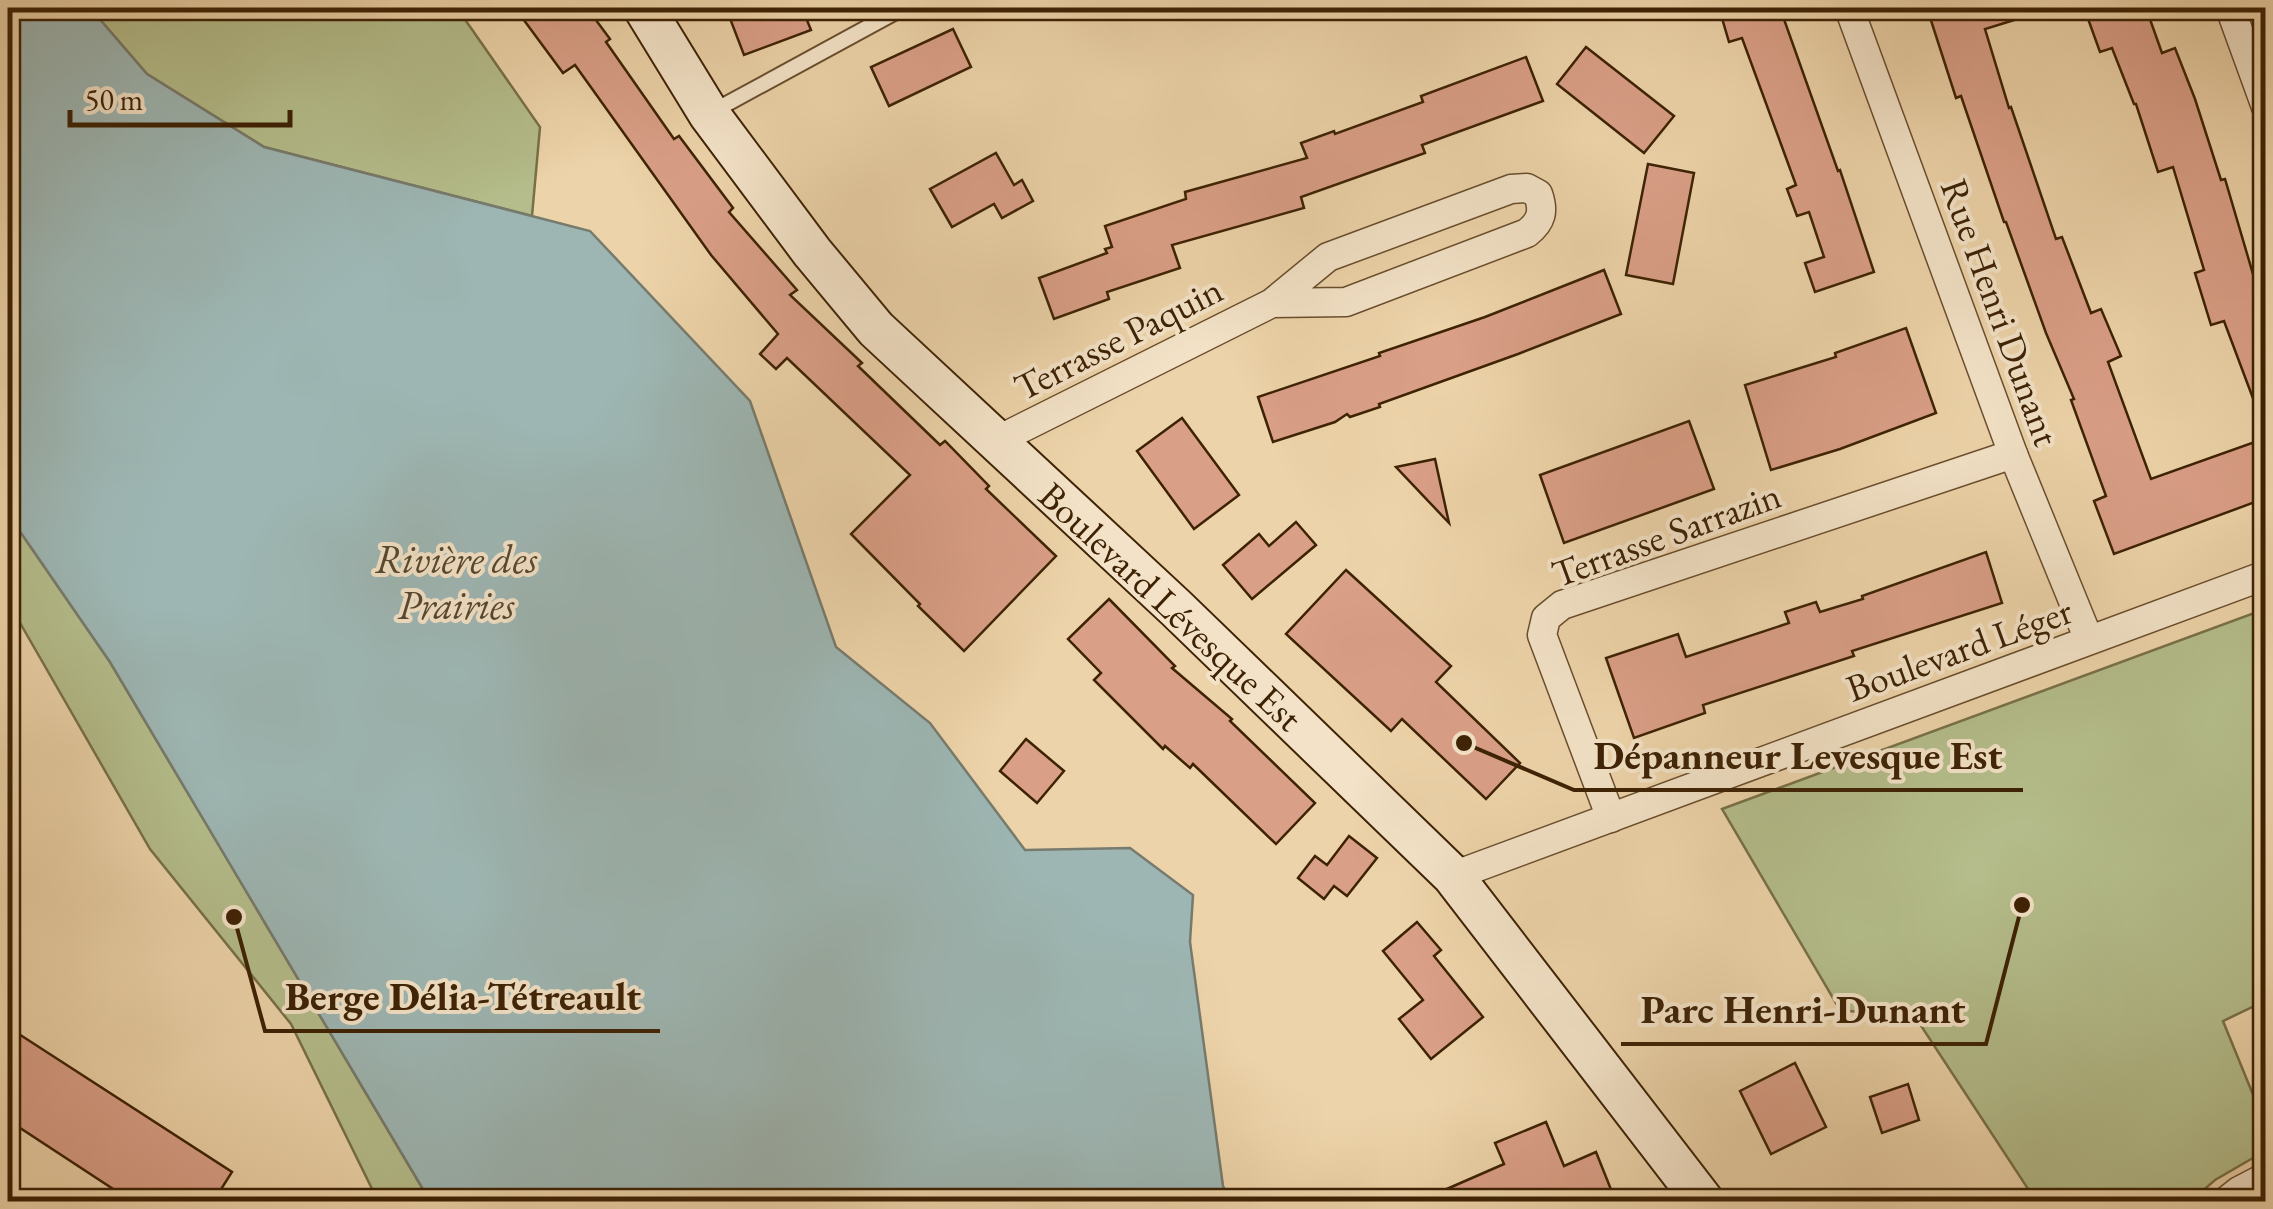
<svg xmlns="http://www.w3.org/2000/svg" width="2273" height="1209" font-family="'EB Garamond',serif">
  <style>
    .green { fill: #b4bd8b; stroke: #787048; stroke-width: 2.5 }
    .water { fill: #9db6b3; stroke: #777b6d; stroke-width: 2.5 }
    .building { fill: #da9f87; stroke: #3d2204; stroke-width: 2.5 }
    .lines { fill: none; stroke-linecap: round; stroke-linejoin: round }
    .lane-casing { stroke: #694e2d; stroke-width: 18 }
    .street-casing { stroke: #694e2d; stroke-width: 31 }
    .secondary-casing { stroke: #3d2204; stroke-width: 44 }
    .lane { stroke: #f3e2c7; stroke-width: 14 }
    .street { stroke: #f3e2c7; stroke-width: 28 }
    .secondary { stroke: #f3e2c7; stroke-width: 40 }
    .labels { text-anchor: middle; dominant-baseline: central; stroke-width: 8; stroke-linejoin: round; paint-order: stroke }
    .street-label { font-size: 38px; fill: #3d2204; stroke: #f3e2c7 }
    .water-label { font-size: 40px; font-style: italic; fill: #554730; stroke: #f3e2c7 }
    .leader { fill: none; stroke: #3d2204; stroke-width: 4 }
    .callout-dot { fill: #3d2204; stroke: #f3e2c7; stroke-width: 4 }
    .callout-label { font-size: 40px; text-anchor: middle; font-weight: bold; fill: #3d2204; stroke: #f3e2c7; stroke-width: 8; stroke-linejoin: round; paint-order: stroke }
  </style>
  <rect width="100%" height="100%" fill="#edd3a9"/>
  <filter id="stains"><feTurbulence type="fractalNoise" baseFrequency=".002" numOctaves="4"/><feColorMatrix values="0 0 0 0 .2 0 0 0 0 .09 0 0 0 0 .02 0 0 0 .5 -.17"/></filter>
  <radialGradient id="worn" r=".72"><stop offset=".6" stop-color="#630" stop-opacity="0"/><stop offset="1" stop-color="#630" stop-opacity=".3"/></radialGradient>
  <g class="green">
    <path d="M90,8H457L540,127L532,216L264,147L147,74Z"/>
    <path d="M8,514L110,662L430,1201H378L291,1024L150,849L8,602Z"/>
    <path d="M2265,609V1001L2223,1021L2265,1124V1151L2215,1180L2191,1201H2036L1916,1018L1840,1010L1722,809Z"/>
  </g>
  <path class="water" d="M8,8H90L147,74L264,147L590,231L750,401L836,647L930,723L1025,850L1130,848L1193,895L1190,942L1223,1186L1231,1201H430L110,662L8,514Z"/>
  <g class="building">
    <path d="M515,8H587L610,39L606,42L674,139L679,136L733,208L729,212L797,290L790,295L862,363L858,366L940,445L945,441L989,486L986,489L1056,556L964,651L918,606L920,604L851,534L910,475L787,358L776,369L760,354L778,334L711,255L575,65L563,73Z"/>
    <path d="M726,8H802L811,30L744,55Z"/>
    <path d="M1719,8H1780L1838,171L1840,170L1874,272L1815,292L1805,263L1824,257L1809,212L1797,216L1787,189L1796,185L1742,38L1729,42Z"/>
    <path d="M1927,8H2037V13L1985,29L2009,108L2011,107L2056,239L2062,237L2091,313L2101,309L2121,356L2108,362L2151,479L2266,438V498L2114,554L2094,501L2106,496L2071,400L2074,399L2046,333L2006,222H2004L1961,96L1956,98Z"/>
    <path d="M2111,8H2146L2162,53L2175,48L2195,99L2221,180L2225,179L2253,274L2258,272L2266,296V425H2263L2224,321L2211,325L2195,273L2204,270L2173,167L2158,172L2136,104H2134L2112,48L2100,52L2087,16Z"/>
    <path d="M953,29L971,67L889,106L871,67Z"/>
    <path d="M1586,47L1674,116L1644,153L1557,84Z"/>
    <path d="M1526,57L1543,101L1422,145L1425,153L1301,197L1304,208L1172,245L1180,268L1107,292L1109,299L1054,319L1039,278L1107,253L1105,249L1112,247L1105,226L1186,199L1185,192L1307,158L1301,143L1334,131L1335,134L1423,102L1421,96Z"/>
    <path d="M996,153L1014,185L1022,180L1033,201L1002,218L994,204L952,227L930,189Z"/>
    <path d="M1648,164L1694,173L1673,284L1626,275Z"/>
    <path d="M1604,270L1621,314L1518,354L1379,404L1380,407L1350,417L1347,414L1335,422L1273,442L1258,397L1380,356L1379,353L1485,317Z"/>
    <path d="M1906,328L1936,413L1840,449L1771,470L1745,385L1836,357L1835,353Z"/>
    <path d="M1182,418L1239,495L1194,529L1137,451Z"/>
    <path d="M1689,421L1714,489L1564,543L1540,475Z"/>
    <path d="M1435,459L1449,523L1396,467Z"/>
    <path d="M1296,522L1316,545L1252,599L1223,565L1259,534L1269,546Z"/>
    <path d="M1986,552L2002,603L1852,651L1854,656L1703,705L1705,713L1634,738L1606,658L1678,634L1686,657L1789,623L1785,612L1816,602L1820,612L1863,599L1862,596Z"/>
    <path d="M1346,570L1451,666L1436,682L1520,763L1486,799L1402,719L1391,731L1286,634Z"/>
    <path d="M1109,599L1175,666L1172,668L1232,719L1230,721L1315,803L1276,844L1193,764L1190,768L1165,746L1163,749L1094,680L1101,673L1068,639Z"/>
    <path d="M1026,739L1064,771L1037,803L1000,771Z"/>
    <path d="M1349,836L1377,858L1347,896L1334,886L1324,899L1298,878L1315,856L1327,865Z"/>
    <path d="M1417,922L1441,950L1434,956L1483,1017L1431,1059L1399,1019L1423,1000L1383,951Z"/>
    <path d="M8,1027L232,1172L213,1202H133L8,1120Z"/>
    <path d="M1795,1063L1826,1127L1771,1154L1740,1091Z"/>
    <path d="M1908,1084L1919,1120L1882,1133L1870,1097Z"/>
    <path d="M1546,1122L1564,1166L1596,1152L1616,1202H1417L1504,1164L1495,1143Z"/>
  </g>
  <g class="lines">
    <g class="lane-casing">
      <path id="lane" d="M710,113L903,8"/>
    </g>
    <g class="street-casing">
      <g id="street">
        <path d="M1849,8L2013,454L2089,640"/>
        <path d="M2230,8L2266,107"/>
        <path d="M996,441L1272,303L1328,257L1511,189L1527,188L1538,194C1544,211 1542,221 1527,233L1346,302L1272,303"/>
        <path d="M1611,818L1542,635L1546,618L1562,605L2013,454"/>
        <path d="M1453,876L2266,575"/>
        <path d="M2225,1202L2239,1191L2266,1177"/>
      </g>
    </g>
    <g class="secondary-casing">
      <path id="secondary" d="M644,8L709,114L812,252L876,329L1176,608L1453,876L1704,1202"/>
    </g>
    <use href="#lane" class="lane"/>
    <use href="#street" class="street"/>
    <use href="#secondary" class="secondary"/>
  </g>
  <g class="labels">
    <g class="street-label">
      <text transform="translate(2001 312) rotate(70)">Rue Henri Dunant</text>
      <text transform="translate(1118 338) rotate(-27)">Terrasse Paquin</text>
      <text transform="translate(1666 534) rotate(-20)">Terrasse Sarrazin</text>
      <text transform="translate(1171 606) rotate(43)">Boulevard Lévesque Est</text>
      <text transform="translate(1959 649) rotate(-20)">Boulevard Léger</text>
    </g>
    <g class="water-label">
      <text x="456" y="559">Rivière des<tspan x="456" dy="46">Prairies</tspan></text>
    </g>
  </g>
  <path class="leader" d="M1464 743L1574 790H2023M234 917L265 1031H660M2022 905L1986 1044H1621"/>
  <g class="callout-dot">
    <circle cx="1464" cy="743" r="10"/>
    <circle cx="234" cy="917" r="10"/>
    <circle cx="2022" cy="905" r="10"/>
  </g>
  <g class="callout-label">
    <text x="1798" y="769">Dépanneur Levesque Est</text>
    <text x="463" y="1010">Berge Délia-Tétreault</text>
    <text x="1803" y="1023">Parc Henri-Dunant</text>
  </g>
  <rect width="2273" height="1209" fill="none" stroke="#edd3a9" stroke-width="40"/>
  <rect x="10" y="10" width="2253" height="1189" fill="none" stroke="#3d2204" stroke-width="5"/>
  <rect x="20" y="20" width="2233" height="1169" fill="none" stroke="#3d2204" stroke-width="2.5"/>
  <path d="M70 110v15h220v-15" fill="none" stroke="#3d2204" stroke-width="5"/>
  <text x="85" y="110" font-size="30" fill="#3d2204" stroke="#f3e2c7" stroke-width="8" paint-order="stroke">50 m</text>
  <rect width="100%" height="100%" filter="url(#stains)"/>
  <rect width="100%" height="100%" fill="url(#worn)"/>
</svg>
